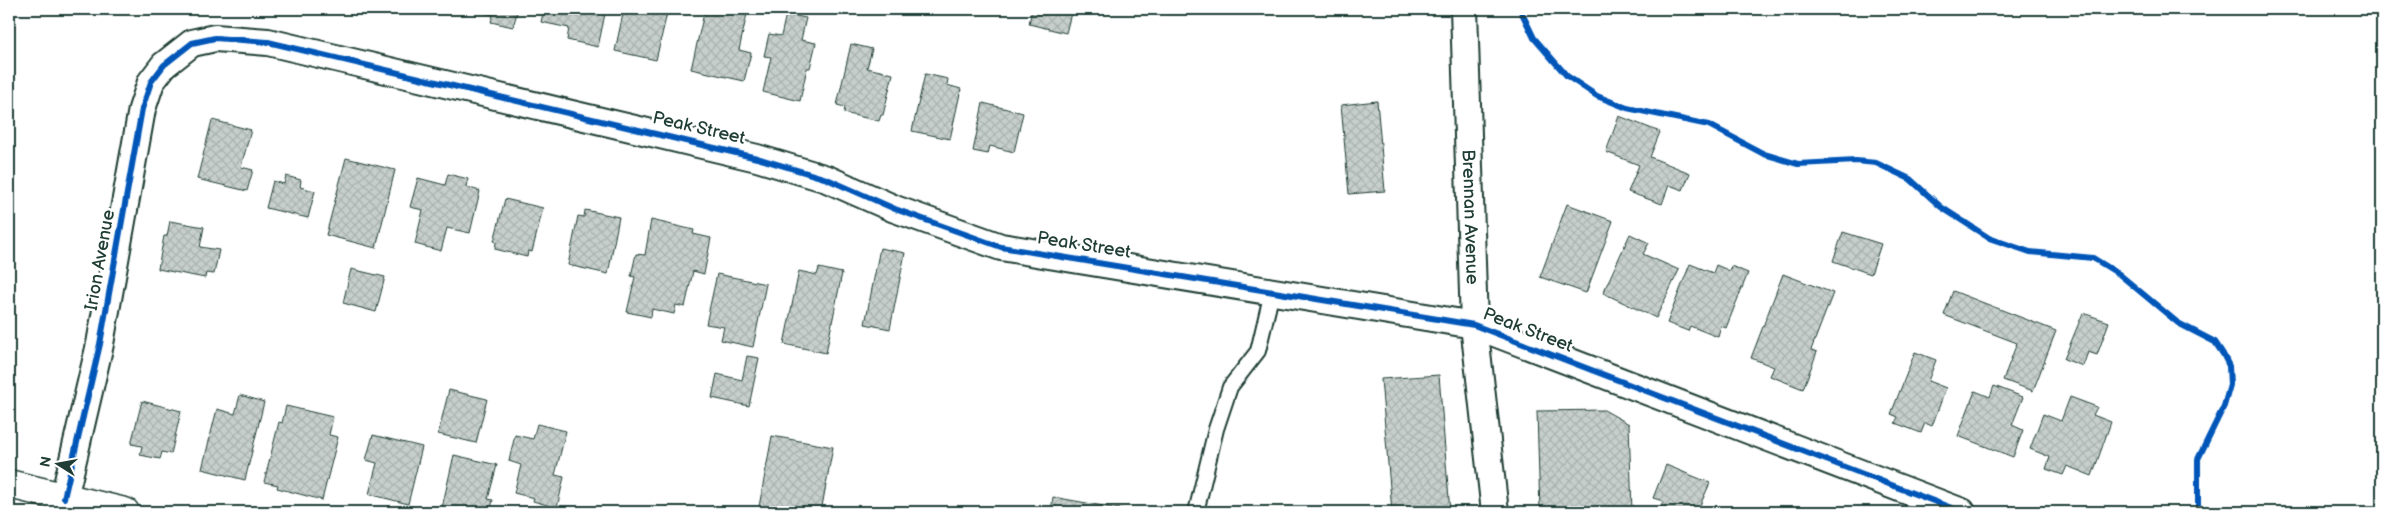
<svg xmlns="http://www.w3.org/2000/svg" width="2391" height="521" font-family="'Balsamiq Sans',sans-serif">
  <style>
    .building { fill: url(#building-cross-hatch); stroke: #1f3d34 }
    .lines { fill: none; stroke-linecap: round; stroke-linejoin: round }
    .lane-casing { stroke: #1f3d34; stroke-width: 18 }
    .street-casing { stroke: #1f3d34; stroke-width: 30 }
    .secondary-casing { stroke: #1f3d34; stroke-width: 31 }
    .lane { stroke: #fff; stroke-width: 14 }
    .street { stroke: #fff; stroke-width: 26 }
    .secondary { stroke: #fff; stroke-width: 28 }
    .cycleway-casing { stroke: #fff; stroke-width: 9 }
    .cycleway { stroke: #0057b8; stroke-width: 6 }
    .labels { text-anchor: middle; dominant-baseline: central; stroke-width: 5; stroke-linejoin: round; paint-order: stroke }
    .street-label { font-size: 18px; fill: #1f3d34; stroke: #fff }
  </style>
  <defs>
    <pattern id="building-cross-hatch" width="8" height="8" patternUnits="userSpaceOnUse" patternTransform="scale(1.25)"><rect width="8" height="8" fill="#c7cfcc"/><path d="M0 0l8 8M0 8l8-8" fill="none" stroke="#aab3b0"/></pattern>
  </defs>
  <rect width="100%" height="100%" fill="#fff"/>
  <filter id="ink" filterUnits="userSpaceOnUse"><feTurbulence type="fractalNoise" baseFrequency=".02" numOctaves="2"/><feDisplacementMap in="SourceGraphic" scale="10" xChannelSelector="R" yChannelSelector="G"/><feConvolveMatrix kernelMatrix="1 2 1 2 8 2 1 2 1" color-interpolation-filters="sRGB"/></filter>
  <g filter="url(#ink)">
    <g class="building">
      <path d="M466,9H518L513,27L491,22L493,15Z"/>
      <path d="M544,9H606L598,47L567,40L569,28L541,22Z"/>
      <path d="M624,9H668L656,60L615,51Z"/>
      <path d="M705,9H748L739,50L751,53L744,81L691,69Z"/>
      <path d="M1032,9H1072L1066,33L1029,24Z"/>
      <path d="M786,14L806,18L801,40L816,43L810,68H807L800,101L763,92L771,57L764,56L769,34L781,36Z"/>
      <path d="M851,44L872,49L867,68L893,74L883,115H881L879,121L844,113L845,107L837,105Z"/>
      <path d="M925,74L948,79L947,85L961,89L950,139L912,131Z"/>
      <path d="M1377,101L1385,191L1349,194L1341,105Z"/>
      <path d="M983,103L1023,113L1014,152L990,146L988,154L973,151Z"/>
      <path d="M1619,116L1660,132L1650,157L1690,173L1683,190L1669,185L1662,204L1628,192L1639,165L1606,152Z"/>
      <path d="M212,120L251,130L241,167L253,170L247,191L197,179Z"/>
      <path d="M346,158L395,170L376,248L326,235Z"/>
      <path d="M448,174L468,179L466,187L480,191L470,233L447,228L441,251L415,244L423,210L410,207L418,178L445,185Z"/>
      <path d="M286,176L301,180L300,187L315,191L308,218L266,208L273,181L284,184Z"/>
      <path d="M505,199L543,208L532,252L528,251L527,257L495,249L496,242L494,241Z"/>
      <path d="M1567,204L1613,221L1586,293L1540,277Z"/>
      <path d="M585,210L619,217L608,274L568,265L578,216L584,217Z"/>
      <path d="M651,220L694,230L693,234L711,238L704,274L693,271L685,307L676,305L674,314L652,309L651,317L627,312L635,277L631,276L636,254L645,255Z"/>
      <path d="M170,221L204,227L200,247L219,250L214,274L206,273L205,278L158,269L164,236H167Z"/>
      <path d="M1843,232L1881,244L1871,274L1833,261Z"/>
      <path d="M1630,234L1649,243L1643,254L1679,270L1656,318L1603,293Z"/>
      <path d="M880,248L905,253L890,329L865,324Z"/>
      <path d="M1690,264L1713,273L1716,265L1730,271L1731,266L1748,273L1726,328L1721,326L1718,337L1690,326L1688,331L1667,323Z"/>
      <path d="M819,268L842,273L826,353L784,344L799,271L817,275Z"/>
      <path d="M351,269L385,277L376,312L343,303Z"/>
      <path d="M717,274L766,284L753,347L721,340L724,327L706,324Z"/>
      <path d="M1783,274L1833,293L1811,350L1817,352L1803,389L1770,376L1774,367L1751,358Z"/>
      <path d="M1953,291L2056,331L2033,391L2003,380L2017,343L1944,315Z"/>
      <path d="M2083,313L2109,322L2097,355L2088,352L2083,366L2064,359Z"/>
      <path d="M1915,352L1936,360L1928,381L1946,388L1932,426L1925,423L1921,433L1895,423L1898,417L1891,414Z"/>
      <path d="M747,356L759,358L749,406L712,398L717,374L742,380Z"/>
      <path d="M1439,375L1450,512H1392L1381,379Z"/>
      <path d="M1994,386L2023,397L2012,425L2023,430L2013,457L1958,436L1975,391L1990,397Z"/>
      <path d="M449,390L487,399L476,443L438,434Z"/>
      <path d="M240,395L264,402L245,480L202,469L217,409L235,414Z"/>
      <path d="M2070,397L2097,407L2093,415L2111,422L2092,476L2067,466L2063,475L2046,469L2050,457L2030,449L2043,414L2061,421Z"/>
      <path d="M142,401L181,411L171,454L162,452L160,459L140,455L142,446L131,444Z"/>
      <path d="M286,406L333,417L329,435L338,437L322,500L277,488L278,485L264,482L279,422L282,423Z"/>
      <path d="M1604,410L1629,424L1632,512H1540L1537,411Z"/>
      <path d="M537,424L566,431L555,475L564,477L557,508L533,501L534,498L514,493L521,465L509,461L515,435L533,439Z"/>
      <path d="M373,435L422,447L408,504L369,494L377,463L366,460Z"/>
      <path d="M772,436L833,447L821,512H758Z"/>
      <path d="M454,455L497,465L488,499L493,500L490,512H441Z"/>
      <path d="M1666,465L1710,483L1697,512H1658L1663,501L1653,498Z"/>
      <path d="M1053,497L1137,512H1051Z"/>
      <path d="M1804,507L1820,512H1802Z"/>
    </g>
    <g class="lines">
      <g class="lane-casing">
        <path id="lane" d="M1196,512L1216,429L1230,387L1258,351L1272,292"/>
      </g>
      <g class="street-casing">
        <g id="street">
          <path id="s1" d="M1464,9L1474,325L1495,512"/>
          <path d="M64,498L100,344L142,109L151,82L164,65L192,43L215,38L268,42L757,158L827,179L895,209L1001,247L1474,325L1962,512"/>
        </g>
      </g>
      <g class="secondary-casing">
        <path id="secondary" d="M9,484L125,512"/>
      </g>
      <use href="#lane" class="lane"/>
      <use href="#street" class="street"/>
      <use href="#secondary" class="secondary"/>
      <g class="cycleway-casing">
        <g id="cycleway">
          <path d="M1520,9L1534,38L1567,76L1597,96L1627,108L1709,125L1764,154L1798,164L1856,161L1876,163L1910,179L1941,207L1989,238L2030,252L2093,258L2119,274L2178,323L2215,342L2223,354L2229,366L2230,385L2224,406L2198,459V512"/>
          <path d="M64,498L100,344L142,109L151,82L164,65L192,43L215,38L268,42L757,158L827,179L895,209L1001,247L1474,325L1962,512"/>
        </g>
      </g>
      <use href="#cycleway" class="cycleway"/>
    </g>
  </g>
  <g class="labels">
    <g class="street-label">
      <text transform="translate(699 128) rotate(13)">Peak Street</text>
      <text stroke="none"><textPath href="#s1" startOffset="208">Brennan Avenue</textPath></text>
      <text transform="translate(1084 245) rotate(9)">Peak Street</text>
      <text transform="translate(100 260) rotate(-80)">Irion Avenue</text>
      <text transform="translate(1528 330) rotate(21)">Peak Street</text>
    </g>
  </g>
  <rect width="2391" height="521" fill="none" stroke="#fff" stroke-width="30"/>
  <rect x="15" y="15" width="2361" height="491" fill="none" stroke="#1f3d34" stroke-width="2" filter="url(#ink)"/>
  <g transform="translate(58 464) rotate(281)" stroke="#ffffff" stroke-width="4" paint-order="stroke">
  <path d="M0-4L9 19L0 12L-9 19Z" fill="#1f3d34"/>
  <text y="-8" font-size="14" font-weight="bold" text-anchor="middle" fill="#1f3d34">N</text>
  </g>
</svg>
